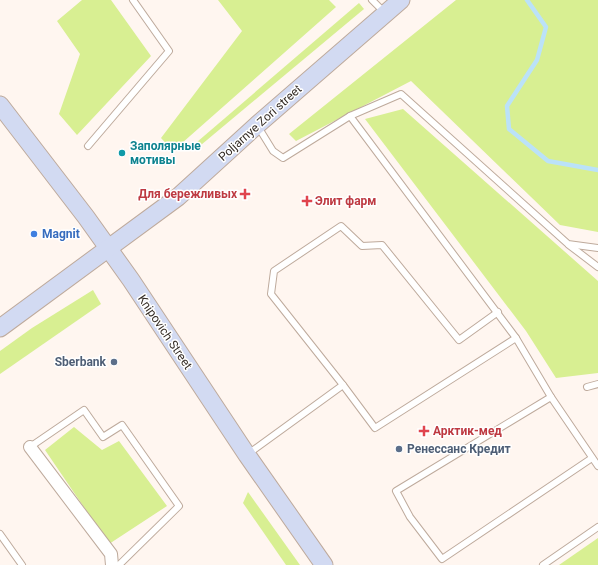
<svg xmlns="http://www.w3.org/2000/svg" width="598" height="565" font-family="Roboto,sans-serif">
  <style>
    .green { fill: #d8ef92 }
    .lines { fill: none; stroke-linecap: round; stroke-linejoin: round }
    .stream { stroke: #bbe2f8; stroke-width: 4.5 }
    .service-casing { stroke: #beaa9c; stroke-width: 8 }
    .minor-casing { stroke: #beaa9c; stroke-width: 14 }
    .secondary-casing { stroke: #beaa9c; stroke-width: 19 }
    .service { stroke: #fff; stroke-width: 6 }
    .minor { stroke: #fff; stroke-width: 12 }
    .secondary { stroke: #d2daf2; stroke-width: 17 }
    .culture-dot { fill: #0f9aa8; stroke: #fff; stroke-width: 1.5 }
    .health-dot { fill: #e0444e; stroke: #fff; stroke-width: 1.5 }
    .shop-dot { fill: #3f7fe0; stroke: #fff; stroke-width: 1.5 }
    .service-dot { fill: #5c6f8a; stroke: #fff; stroke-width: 1.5 }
    .labels { text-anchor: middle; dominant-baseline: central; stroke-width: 3; stroke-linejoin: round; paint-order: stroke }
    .street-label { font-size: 12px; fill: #332b25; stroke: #fff }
    .culture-label { font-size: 12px; font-weight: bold; fill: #0d838f; stroke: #fff; text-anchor: start }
    .health-label { font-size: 12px; font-weight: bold; fill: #be3a42; stroke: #fff; text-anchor: start }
    .shop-label { font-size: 12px; font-weight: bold; fill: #366cbe; stroke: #fff; text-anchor: start }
    .service-label { font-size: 12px; font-weight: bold; fill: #4e5e75; stroke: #fff; text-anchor: end }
  </style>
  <rect width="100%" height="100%" fill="#fff6f0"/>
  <g class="green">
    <path d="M82,0H111L151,56L77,135L59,114L80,54L57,21Z"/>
    <path d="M218,0H329L336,7L173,151L161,138L242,31Z"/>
    <path d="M456,0H598V232L560,225L411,81L296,141L289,134Z"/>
    <path d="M359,3L364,9L201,145L197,142Z"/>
    <path d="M403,109L598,281V373L556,378L526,331L365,119Z"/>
    <path d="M93,290L101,304L0,374V351L32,328Z"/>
    <path d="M74,427L102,450L119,441L167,506L109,544L45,450Z"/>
    <path d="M248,492L300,565H286L243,503Z"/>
    <path d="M598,538V565H559Z"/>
  </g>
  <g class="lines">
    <path class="stream" d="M527,0L546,27L537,60L507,106L509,129L548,161L598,170"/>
    <g class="service-casing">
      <g id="service">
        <path d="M372,0L385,13"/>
        <path d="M350,116L401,94L568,244L598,248"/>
        <path d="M257,125L273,151L283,158L350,116L516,338L551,397L598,466"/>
        <path d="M88,146L169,51L133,0"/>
        <path d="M569,245L598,267"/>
        <path d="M498,312L459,340L382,245L362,246L341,226L274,271L271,294L343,385L375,428L516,338"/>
        <path d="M587,387L598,384"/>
        <path d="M551,397L396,491L410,517L442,559L592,458"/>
        <path d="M30,447L84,410L103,437L122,425L179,506L119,565"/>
        <path d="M248,454L343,385"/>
        <path d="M0,534L22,565"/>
        <path d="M543,565L598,527"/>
      </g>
    </g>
    <g class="minor-casing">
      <path id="minor" d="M30,447L111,554L112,565"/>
    </g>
    <g class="secondary-casing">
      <g id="secondary">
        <path d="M0,105L86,217L131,280L247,455L324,565"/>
        <path d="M0,328L178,197L257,125L401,0"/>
      </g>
    </g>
    <use href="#service" class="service"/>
    <use href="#minor" class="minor"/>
    <use href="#secondary" class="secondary"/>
  </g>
  <circle class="culture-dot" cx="122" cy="153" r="4"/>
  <g class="health-dot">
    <path d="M243 188h4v4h4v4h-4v4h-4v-4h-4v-4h4z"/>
    <path d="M305 195h4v4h4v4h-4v4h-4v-4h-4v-4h4z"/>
    <path d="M422 425h4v4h4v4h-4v4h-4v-4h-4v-4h4z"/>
  </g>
  <circle class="shop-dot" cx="34" cy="234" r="4"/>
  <g class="service-dot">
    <circle cx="114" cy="362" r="4"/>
    <circle cx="399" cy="449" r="4"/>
  </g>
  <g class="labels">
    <g class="street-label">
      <text transform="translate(260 123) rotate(-42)">Poljarnye Zori street</text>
      <text transform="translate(165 332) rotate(56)">Knipovich Street</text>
    </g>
    <g class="culture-label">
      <text x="130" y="146">Заполярные<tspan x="130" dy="14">мотивы</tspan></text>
    </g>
    <g class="health-label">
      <text x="237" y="194" text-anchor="end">Для бережливых</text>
      <text x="315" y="201">Элит фарм</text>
      <text x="433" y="431">Арктик-мед</text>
    </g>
    <g class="shop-label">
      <text x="42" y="234">Magnit</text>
    </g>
    <g class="service-label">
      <text x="106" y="362">Sberbank</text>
      <text x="407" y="449" text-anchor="start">Ренессанс Кредит</text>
    </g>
  </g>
</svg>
